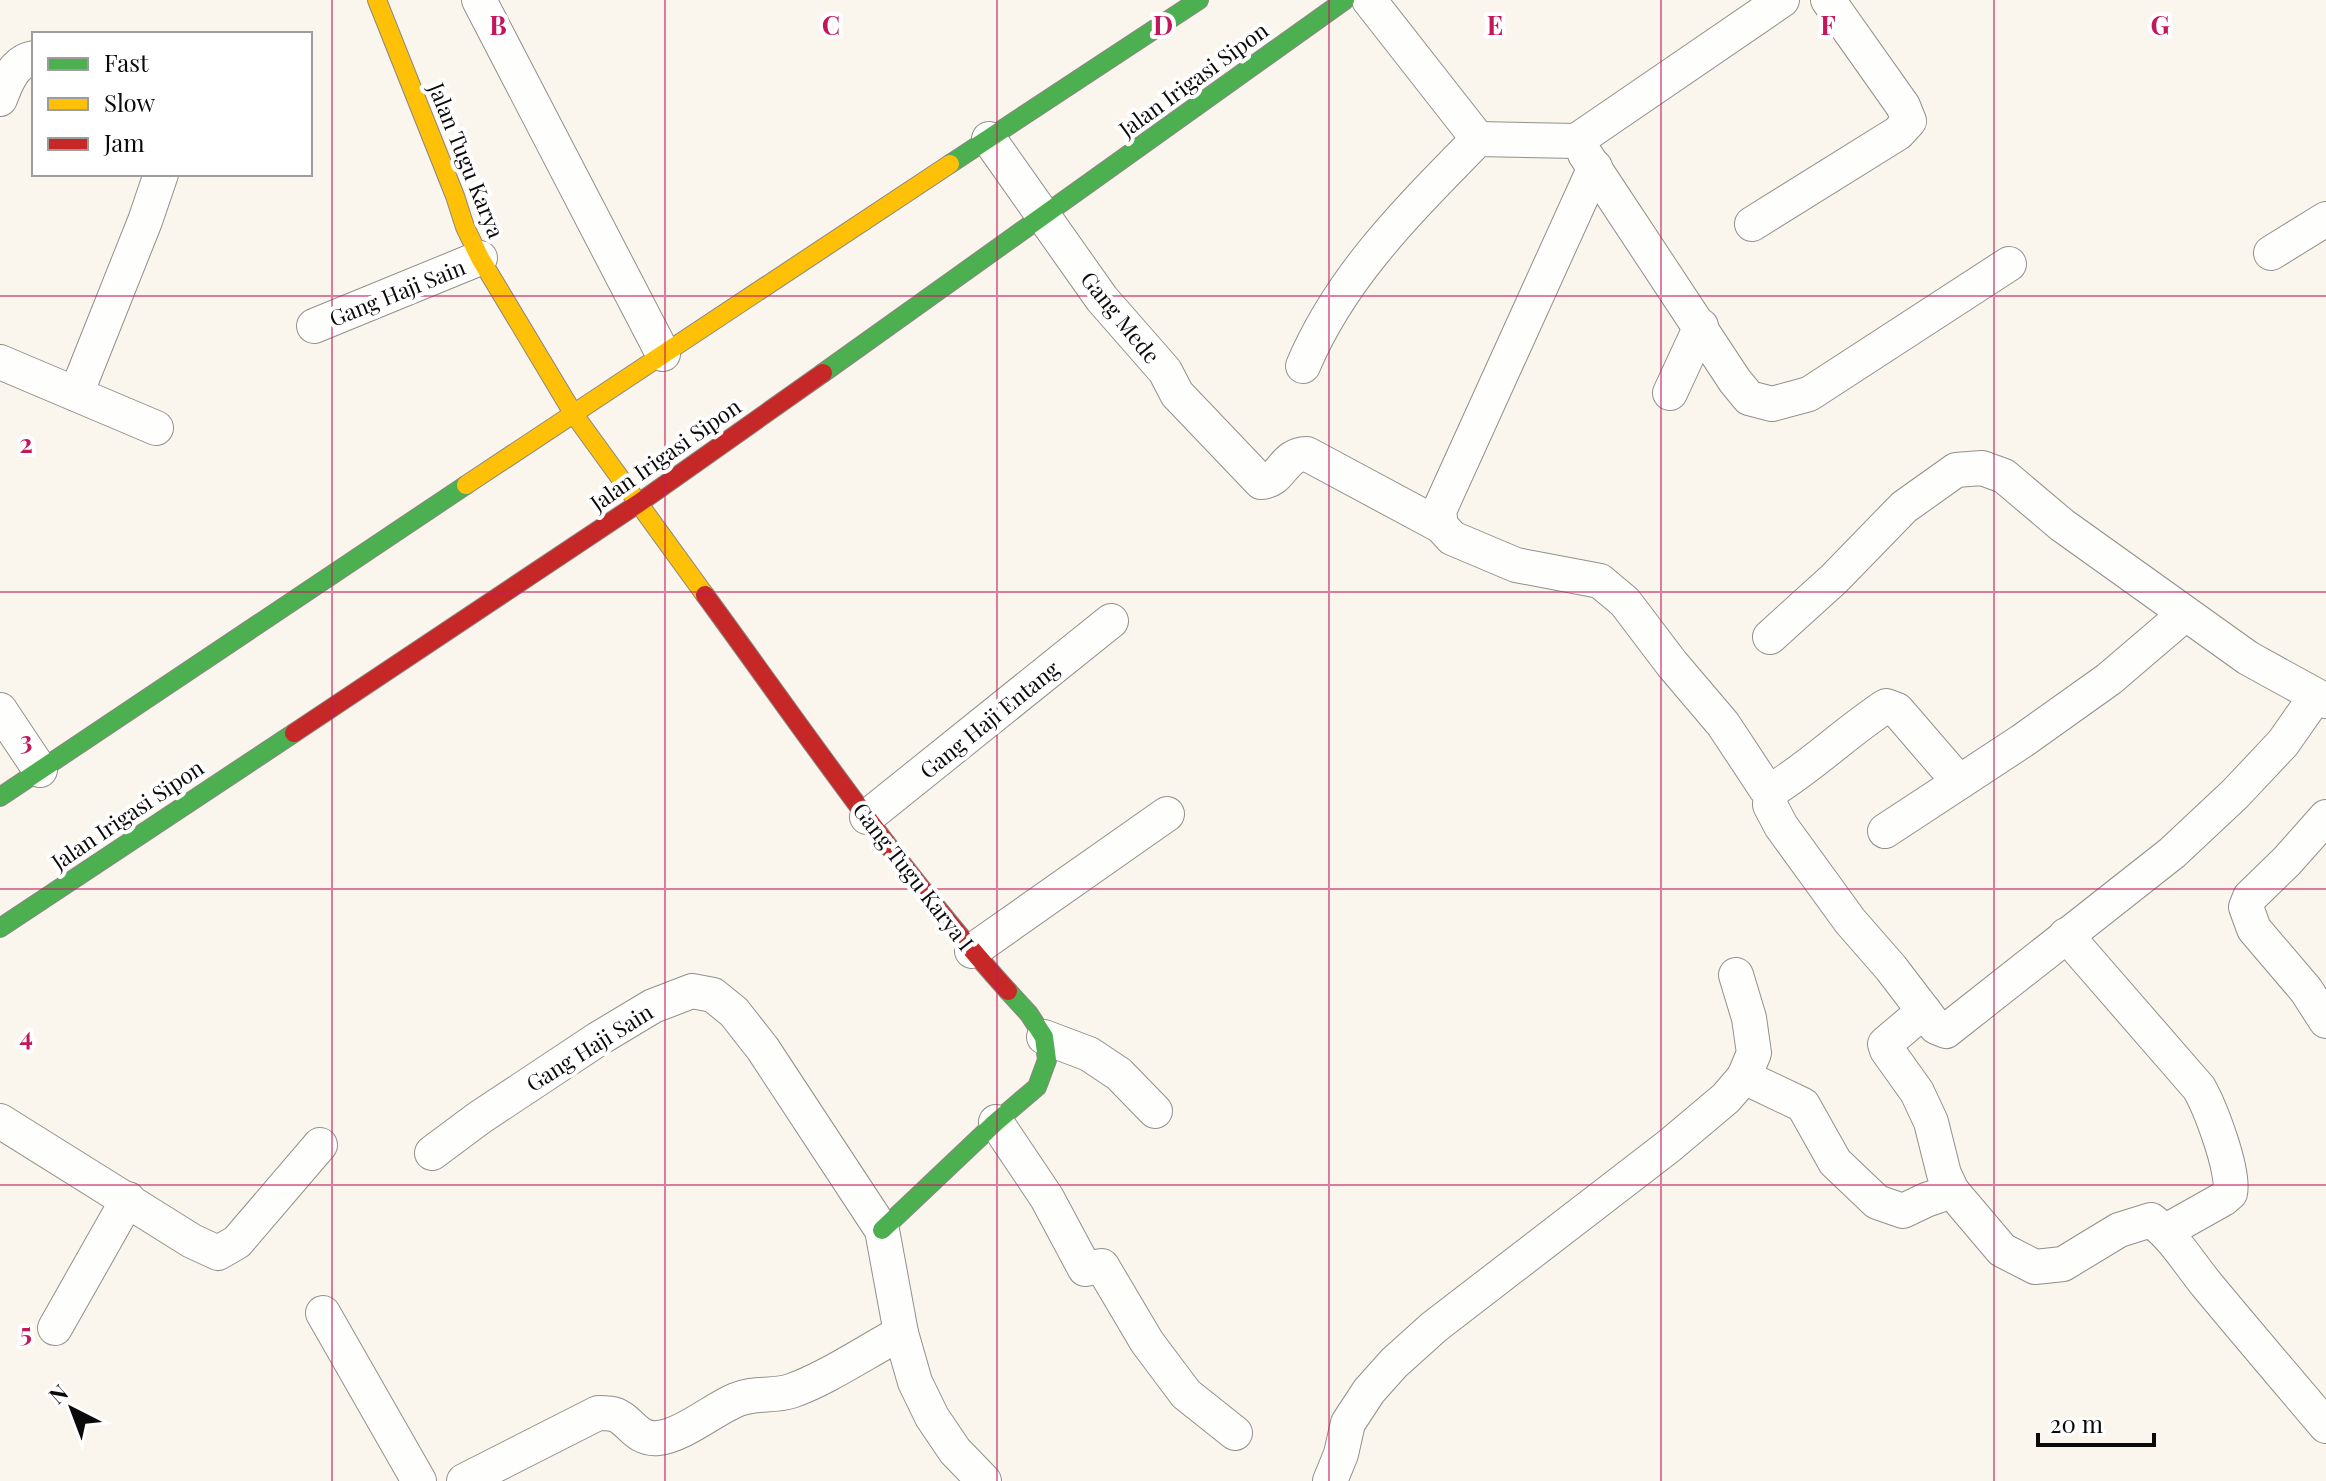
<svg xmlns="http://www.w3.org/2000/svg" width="2326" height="1481" font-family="'Playfair Display',serif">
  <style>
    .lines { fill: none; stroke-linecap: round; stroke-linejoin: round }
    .street-casing { stroke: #92908c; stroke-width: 36 }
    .fast-casing { stroke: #898783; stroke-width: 20 }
    .slow-casing { stroke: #898783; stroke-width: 20 }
    .jam-casing { stroke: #898783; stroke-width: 20 }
    .street { stroke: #fefefc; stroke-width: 34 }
    .fast { stroke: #4caf50; stroke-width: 18 }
    .slow { stroke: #ffc107; stroke-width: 18 }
    .jam { stroke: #c62828; stroke-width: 18 }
    .grid { fill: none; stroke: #c2185b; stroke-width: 2; stroke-opacity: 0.55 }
    .labels { text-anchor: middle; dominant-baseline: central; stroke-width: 8; stroke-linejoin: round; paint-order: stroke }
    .street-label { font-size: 22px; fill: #0a0a0a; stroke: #fff }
    .grid-label { font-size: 26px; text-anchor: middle; font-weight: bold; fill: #c2185b; stroke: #fff; stroke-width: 8; stroke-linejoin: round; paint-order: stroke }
  </style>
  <rect width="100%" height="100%" fill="#faf6ed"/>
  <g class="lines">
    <g class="street-casing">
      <g id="street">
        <path d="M479,0L663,354"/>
        <path d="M1369,0L1478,139"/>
        <path d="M0,99C6,83 14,61 34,58"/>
        <path d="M989,139L1102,299L1165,371L1177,394L1261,482C1283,481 1282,454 1307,454L1441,526"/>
        <path d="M1585,154L1735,381L1749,398L1772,404L1809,394L2009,264"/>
        <path d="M1595,167L1439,511L1441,526L1452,538L1516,565L1600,581L1625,602L1672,664L1723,724L1766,789L1771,791C1812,766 1846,732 1886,706L1897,710L1959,782"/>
        <path d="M1752,224L1898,133L1909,121L1903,106L1828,0"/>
        <path d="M2271,253L2326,219"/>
        <path d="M314,326L480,258"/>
        <path d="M0,362L156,428"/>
        <path d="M1303,366C1342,274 1410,209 1478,139L1576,141L1782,0"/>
        <path d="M1670,393L1701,326"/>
        <path d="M76,394L145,221L161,174"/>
        <path d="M1770,637L1834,579L1904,507L1956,470L1982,468L2004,476L2062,525L2248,658L2326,701"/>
        <path d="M0,710L40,770"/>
        <path d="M1771,791L1770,805L1781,826L1850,921L1891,968L1936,1027L1946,1031L2172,853L2235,794L2283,743L2316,696"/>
        <path d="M867,817L1111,621"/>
        <path d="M2326,817L2287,861L2250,897L2246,907L2254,929L2306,990L2326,1021"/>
        <path d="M1885,831L2022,741L2109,679L2185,614"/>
        <path d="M2066,935L2199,1088C2210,1107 2235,1172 2230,1193L2223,1199L2166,1231"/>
        <path d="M972,951L1167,814"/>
        <path d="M1924,1011L1885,1044L1887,1050L1917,1092L1931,1122L1944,1174L1952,1191L2002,1250L2035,1267L2063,1264L2119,1230L2151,1220C2175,1238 2188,1262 2207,1285C2246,1332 2286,1379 2326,1426"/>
        <path d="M1044,1037L1089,1054L1119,1074L1155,1111"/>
        <path d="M1744,1077L1803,1105L1835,1162L1877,1202L1903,1211L1926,1200L1952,1191"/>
        <path d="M0,1121L192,1241L218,1253L237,1242L320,1145"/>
        <path d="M996,1122L1047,1198L1085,1269L1102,1266L1147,1342L1186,1394L1235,1433"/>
        <path d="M432,1153L479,1118L598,1039L653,1006L692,991L713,995L734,1012L763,1049L882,1230L901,1333L915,1382L932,1417L955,1451L984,1481"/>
        <path d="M323,1313L419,1481"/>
        <path d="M55,1328L128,1199"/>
        <path d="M464,1481L598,1413C603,1413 611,1413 616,1415C631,1421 636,1440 658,1438C682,1436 714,1409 736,1400C754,1392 773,1397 791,1391C826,1379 867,1351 901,1333"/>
        <path d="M1330,1481L1341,1454L1348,1423L1369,1391L1394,1363L1434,1327L1669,1146L1726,1098L1744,1077L1754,1053L1749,1018L1736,975"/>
      </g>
    </g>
    <g class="fast-casing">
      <g id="fast">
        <path d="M950,164L1199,0"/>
        <path d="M823,373L1345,0"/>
        <path d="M0,797L466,485"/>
        <path d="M0,928L294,733"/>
        <path d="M882,1230L996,1122L1037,1087L1047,1060L1044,1037L1029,1014L1008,991"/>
      </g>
    </g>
    <g class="slow-casing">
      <g id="slow">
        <path d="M377,0L455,196L465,227L480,258L573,413L705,595"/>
        <path d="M466,485L950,164"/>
      </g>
    </g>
    <g class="jam-casing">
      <g id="jam">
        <path d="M705,595C803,729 897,868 1008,991"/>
        <path d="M294,733L639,503L823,373"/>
      </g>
    </g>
    <use href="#street" class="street"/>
    <use href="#fast" class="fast"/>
    <use href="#slow" class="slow"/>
    <use href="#jam" class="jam"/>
  </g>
  <path class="grid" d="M332,0V1481M665,0V1481M997,0V1481M1329,0V1481M1661,0V1481M1994,0V1481M0,296H2326M0,592H2326M0,889H2326M0,1185H2326"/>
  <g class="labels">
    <g class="street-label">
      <text transform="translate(1193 79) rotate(-36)">Jalan Irigasi Sipon</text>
      <text transform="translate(467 160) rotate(68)">Jalan Tugu Karya</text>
      <text transform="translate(397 292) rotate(-22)">Gang Haji Sain</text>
      <text transform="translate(1121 317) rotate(51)">Gang Mede</text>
      <text transform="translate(665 454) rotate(-35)">Jalan Irigasi Sipon</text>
      <text transform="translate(989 719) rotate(-39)">Gang Haji Entang</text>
      <text transform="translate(127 814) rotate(-34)">Jalan Irigasi Sipon</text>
      <text transform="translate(914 876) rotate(52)">Gang Tugu Karya I</text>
      <text transform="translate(589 1047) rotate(-32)">Gang Haji Sain</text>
    </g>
  </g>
  <g class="grid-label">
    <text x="498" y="35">B</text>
    <text x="831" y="35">C</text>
    <text x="1163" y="35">D</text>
    <text x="1495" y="35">E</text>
    <text x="1828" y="35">F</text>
    <text x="2160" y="35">G</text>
    <text x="26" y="453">2</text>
    <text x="26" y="750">3</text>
    <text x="26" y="1046">4</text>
    <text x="26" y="1342">5</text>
  </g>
  <rect x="32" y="32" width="280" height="144" fill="#ffffff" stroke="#9d9d9d" stroke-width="2"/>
  <rect x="48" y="58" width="40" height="12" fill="#4caf50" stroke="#9d9d9d" stroke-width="2"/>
  <text x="104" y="72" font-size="24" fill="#0a0a0a">Fast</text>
  <rect x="48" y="98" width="40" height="12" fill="#ffc107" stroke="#9d9d9d" stroke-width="2"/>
  <text x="104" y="112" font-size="24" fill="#0a0a0a">Slow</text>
  <rect x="48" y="138" width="40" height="12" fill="#c62828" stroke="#9d9d9d" stroke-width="2"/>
  <text x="104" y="152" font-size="24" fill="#0a0a0a">Jam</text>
  <g transform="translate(72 1409) rotate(318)" stroke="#ffffff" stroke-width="6" paint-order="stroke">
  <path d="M0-6L14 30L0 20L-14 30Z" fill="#0a0a0a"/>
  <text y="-12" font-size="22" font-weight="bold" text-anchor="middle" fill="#0a0a0a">N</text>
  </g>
  <path d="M2038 1433v12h116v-12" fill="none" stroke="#0a0a0a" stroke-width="4"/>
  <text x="2050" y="1433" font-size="24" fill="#0a0a0a" stroke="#ffffff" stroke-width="6" paint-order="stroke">20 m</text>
</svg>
